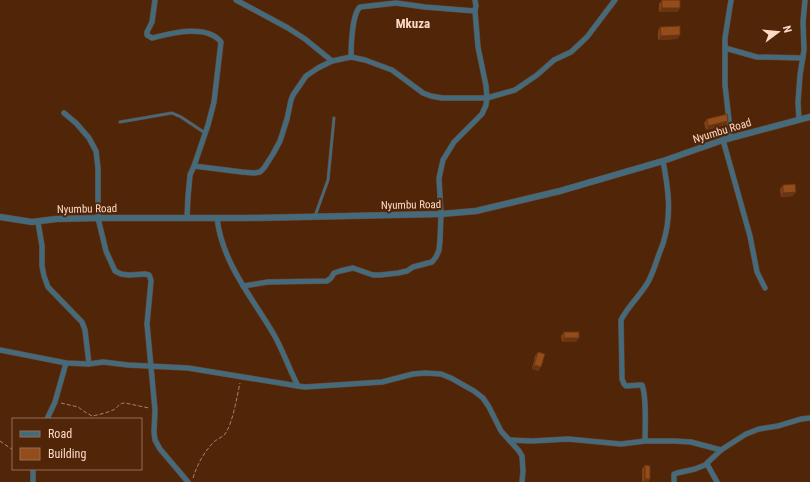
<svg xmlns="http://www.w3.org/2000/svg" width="810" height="482" font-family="'Roboto Condensed',sans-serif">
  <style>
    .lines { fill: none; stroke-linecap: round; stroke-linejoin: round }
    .service-casing { stroke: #6c4227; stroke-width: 3.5 }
    .minor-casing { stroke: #6c4227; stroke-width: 6 }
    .tertiary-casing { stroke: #6c4227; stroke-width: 7 }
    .path { stroke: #a9826a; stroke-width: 1; stroke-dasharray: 4 2; stroke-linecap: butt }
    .service { stroke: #446a7c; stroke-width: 2.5 }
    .minor { stroke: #446a7c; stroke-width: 5 }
    .tertiary { stroke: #446a7c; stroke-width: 6 }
    .wall { fill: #804117 }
    .shaded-wall { fill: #683513 }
    .building { fill: #954c1b; stroke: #683513 }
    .labels { text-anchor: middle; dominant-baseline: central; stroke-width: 4; stroke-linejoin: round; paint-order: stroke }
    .street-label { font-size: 11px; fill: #fddac7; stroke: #502508 }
    .quarter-label { font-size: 13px; font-weight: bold; fill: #fddac7; stroke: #502508 }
  </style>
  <rect width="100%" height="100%" fill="#502508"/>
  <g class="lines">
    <g class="service-casing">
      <g id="service">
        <path d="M120,122L172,113L181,117L205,133"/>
        <path d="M315,216L328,180L334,118"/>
      </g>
    </g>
    <g class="minor-casing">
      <g id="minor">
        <path d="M155,0L152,22L147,32V35L152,38C172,33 207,24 221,42L214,102L208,125L194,166L190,175L188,197L187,218"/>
        <path d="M236,0L288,28L305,39L332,61"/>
        <path d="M725,48L757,57L803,58"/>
        <path d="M351,57C351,46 352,14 360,7L396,3L425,7L475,11"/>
        <path d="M64,113L76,123L89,138L96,151L98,168V218L106,251L115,271L121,274L129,275L145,274L149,275L150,277L151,281L147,324L155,410L154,432L155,440L160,449L188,482"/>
        <path d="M799,120L798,103L800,75L804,50L803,22L805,0"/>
        <path d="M731,138L725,85V38L731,0"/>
        <path d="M723,140L750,236L757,272L765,288"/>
        <path d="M194,166L242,172L254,173L260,172L264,168L273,154L280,141L287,119L291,100L293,95L306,76L318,68L332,61L351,57L365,60L392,70L423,93L431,96L442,98H487L515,90L537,75L554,60L571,52L587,37L615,0"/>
        <path d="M217,218C222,262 251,296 273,333C283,350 289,369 298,386L305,387L382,382L413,374L425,373L441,374L451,378L474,391L483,398L489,407L501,431L519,451L522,456L523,471L522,482"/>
        <path d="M38,222L42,246V266L44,276L48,287L82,322L85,330L89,364"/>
        <path d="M243,286L268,282L327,281L331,278L334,273L340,271L353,268L373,275H380L398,273L407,271L413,267L432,262L436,257L439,250L440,240L441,214L439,178L443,160L454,142L482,114L486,105L487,98L486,86L478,47L475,11L476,6L475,0"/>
        <path d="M0,350L66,363L89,364L103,362L128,365L188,368L298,386"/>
        <path d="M47,419L55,402L66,363"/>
        <path d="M509,440L532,441L568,439L621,444L645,441H674L691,442L721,450"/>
        <path d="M645,441C645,427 647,397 642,385H640L626,386L624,384L622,379L621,320C628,306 640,296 648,282C652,275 655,266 658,257C660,251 663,245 664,240C672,213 668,187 663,161"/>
        <path d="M707,464L717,482"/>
        <path d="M33,469V482"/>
        <path d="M674,482V474L677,473L695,469L705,465L721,450L746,434L759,429L778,426L801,419L810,418"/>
      </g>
    </g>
    <g class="tertiary-casing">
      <path id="tertiary" d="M0,217L32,222L56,219L98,218H248L441,214L476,211L560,191L663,161L723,140L810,117"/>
    </g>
    <g class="path">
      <path d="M61,403L78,407L85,412L92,416C98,415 110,412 115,409C119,406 119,403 125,403L149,408"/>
      <path d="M0,441L13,450"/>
      <path d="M193,478C197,465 204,452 213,443C216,439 222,438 225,434C233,423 237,396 240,383"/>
    </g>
    <use href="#service" class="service"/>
    <use href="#minor" class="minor"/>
    <use href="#tertiary" class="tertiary"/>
  </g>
  <g class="wall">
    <path d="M662,0L680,8L677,12H659V4Z"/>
    <path d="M660,27L680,35L677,39L658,40V31Z"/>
    <path d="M707,119L728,121L725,125L706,130L704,123Z"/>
    <path d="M783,185L796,192L793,196L781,197L780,189Z"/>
    <path d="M564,332L576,342H562L561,336Z"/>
    <path d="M538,352L541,367L538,371L532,369L535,356Z"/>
    <path d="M645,465L650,479L648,482H642V469Z"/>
  </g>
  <g class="shaded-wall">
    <path d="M662,8H680L677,12H659Z"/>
    <path d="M680,35L677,39L658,40L661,36Z"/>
    <path d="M728,121L725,125L706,130L708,126Z"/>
    <path d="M796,192L793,196L781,197L783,193Z"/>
    <path d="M564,338H579L576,342H562Z"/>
    <path d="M534,365L541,367L538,371L532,369Z"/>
    <path d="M645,479H650L648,482H642Z"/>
  </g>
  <g class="building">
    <rect x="662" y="0" width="18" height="8"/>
    <path d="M680,26V35L661,36L660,27Z"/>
    <path d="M727,114L728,121L708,126L707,119Z"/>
    <path d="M795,184L796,192L783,193V185Z"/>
    <rect x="564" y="332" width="15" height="6"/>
    <path d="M538,352L545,354L541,367L534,365Z"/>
    <path d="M645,465L650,466V479H645Z"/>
  </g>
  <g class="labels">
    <g class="street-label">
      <text transform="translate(722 131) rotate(-17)">Nyumbu Road</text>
      <text transform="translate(411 205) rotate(-1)">Nyumbu Road</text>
      <text transform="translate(87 209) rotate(-1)">Nyumbu Road</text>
    </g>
    <g class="quarter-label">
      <text x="413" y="23">Mkuza</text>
    </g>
  </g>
  <rect x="12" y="418" width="130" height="52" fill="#502508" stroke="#956d54"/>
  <rect x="20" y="431" width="20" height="6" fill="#446a7c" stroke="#956d54"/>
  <text x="48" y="438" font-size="12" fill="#fddac7">Road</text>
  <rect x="20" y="448" width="20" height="12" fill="#954c1b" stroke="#956d54"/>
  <text x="48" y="458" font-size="12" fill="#fddac7">Building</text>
  <g transform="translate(778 32) rotate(74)" stroke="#502508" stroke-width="3" paint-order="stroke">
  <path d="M0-3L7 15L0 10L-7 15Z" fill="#fddac7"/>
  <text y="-6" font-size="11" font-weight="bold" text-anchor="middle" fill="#fddac7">N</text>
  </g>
</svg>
